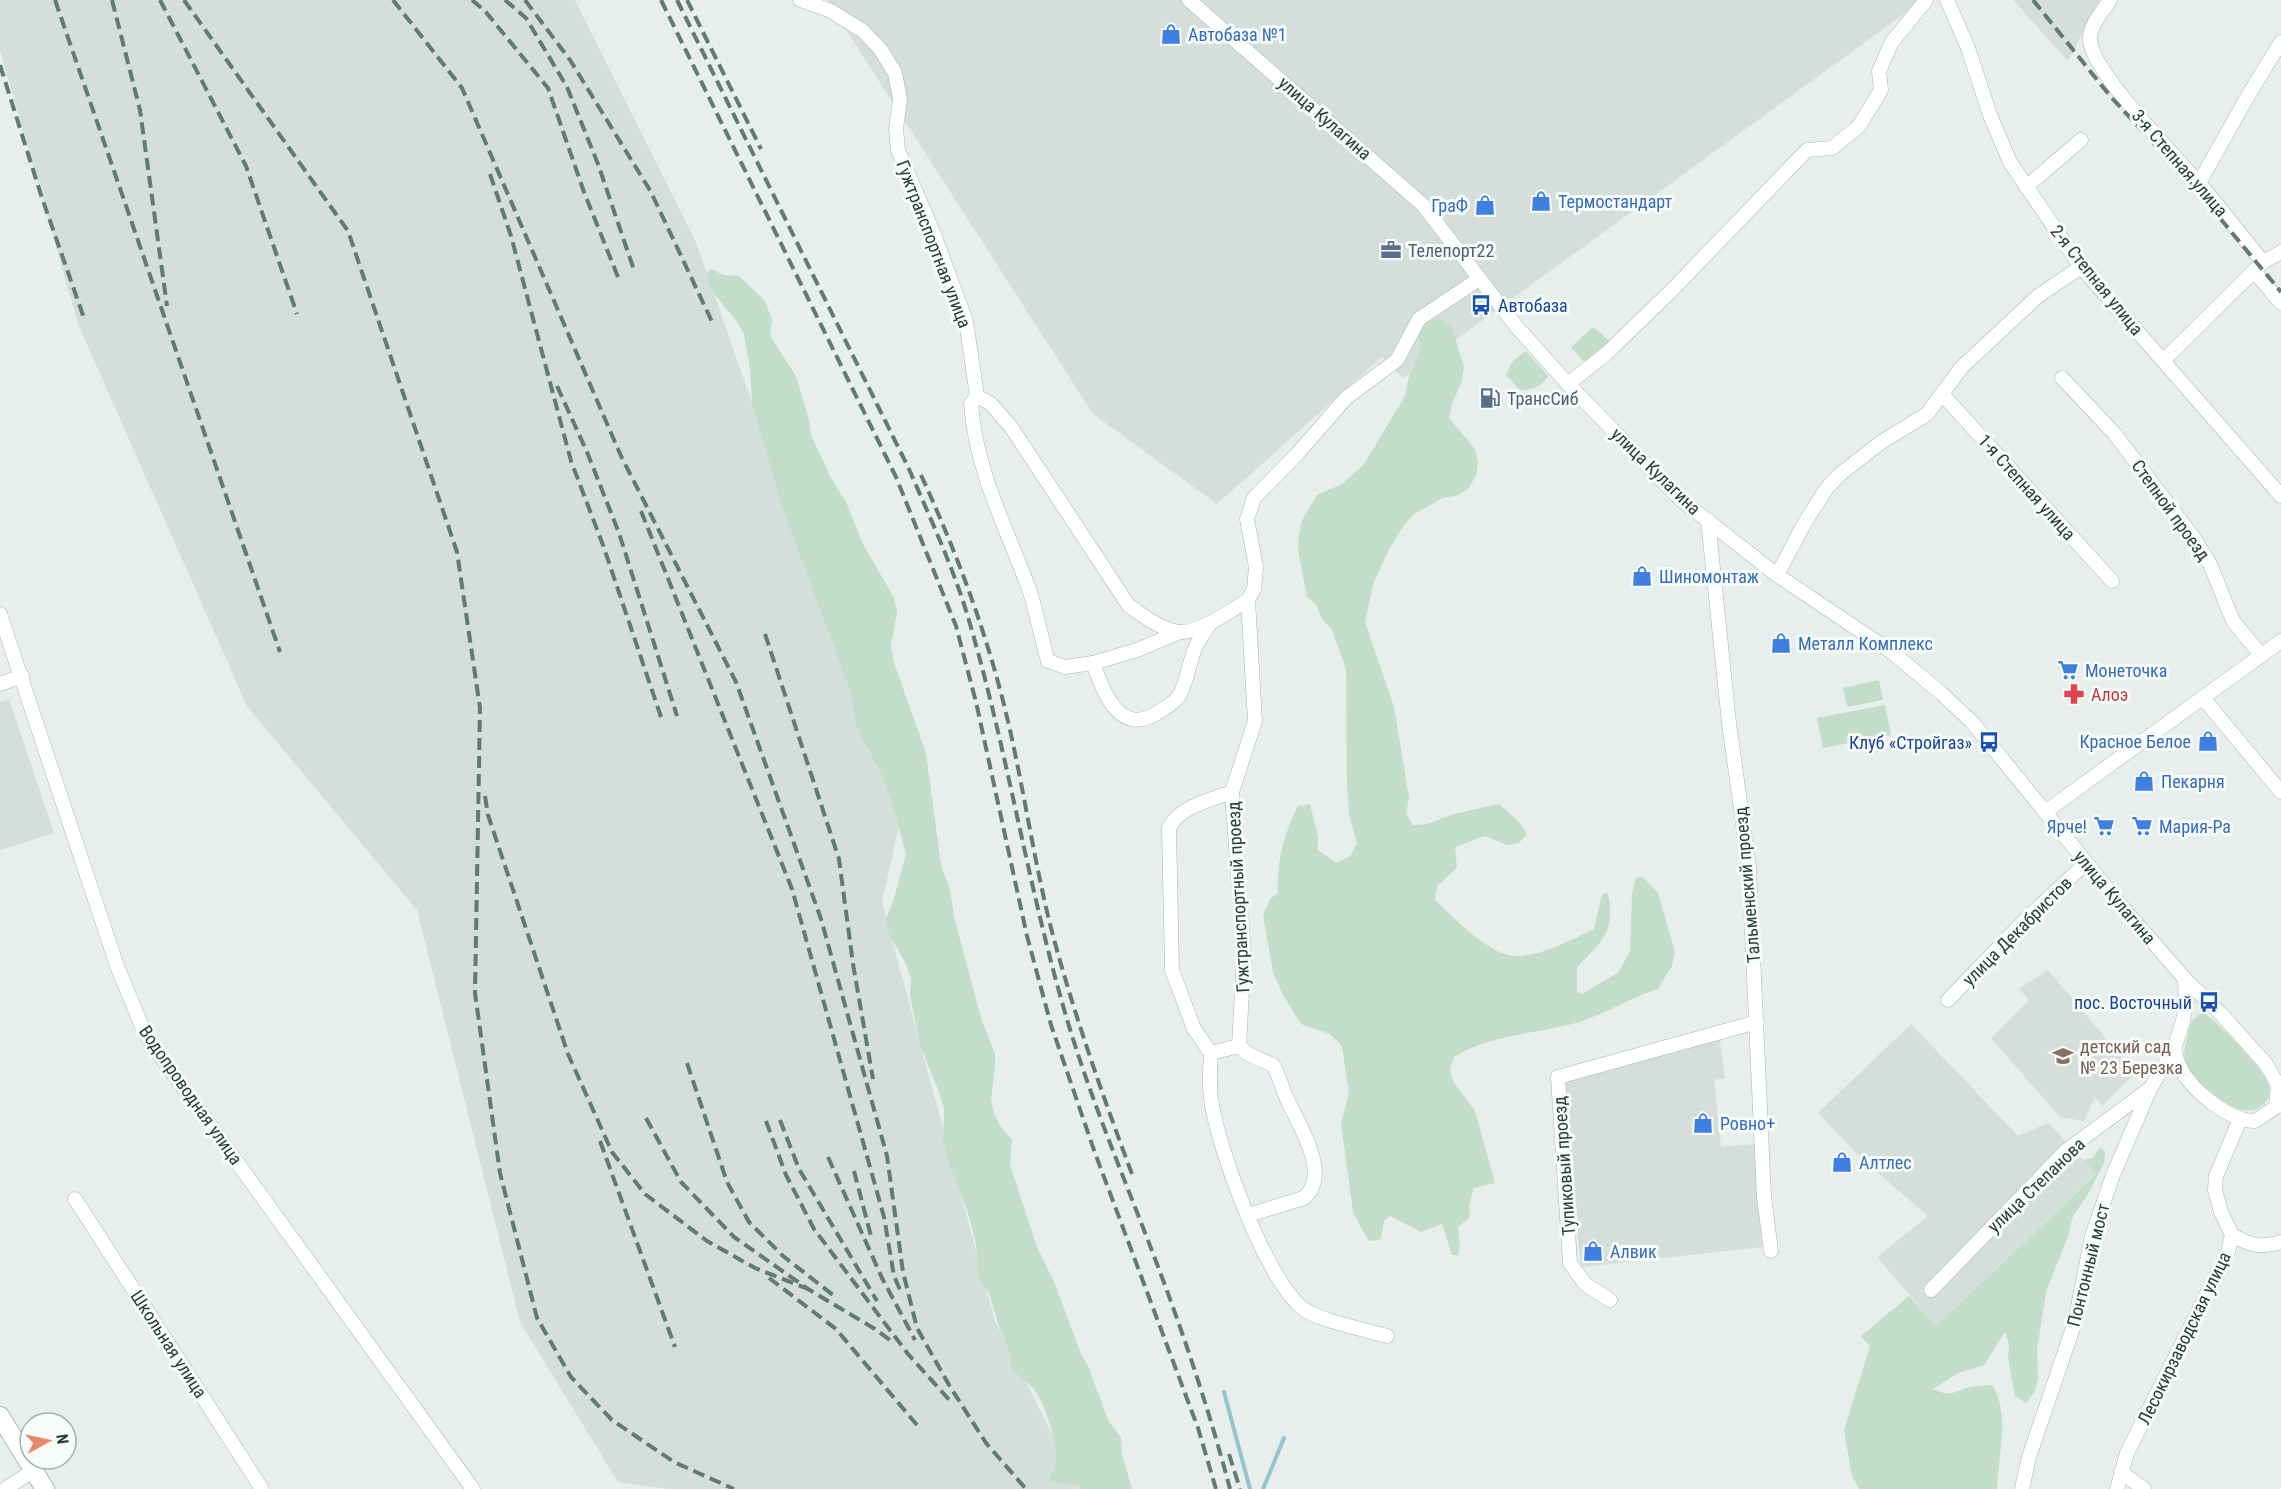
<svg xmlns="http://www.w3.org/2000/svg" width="2281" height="1489" font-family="'Roboto Condensed',sans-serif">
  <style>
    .built { fill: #d5deda }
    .green { fill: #c2ddc9 }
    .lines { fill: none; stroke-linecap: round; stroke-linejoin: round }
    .stream { stroke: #94c5ce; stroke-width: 4 }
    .minor-casing { stroke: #aab6b2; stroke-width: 15 }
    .secondary-casing { stroke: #a6b9b2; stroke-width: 20 }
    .minor { stroke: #fff; stroke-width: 14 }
    .secondary { stroke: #fff; stroke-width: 18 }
    .rail { stroke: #627a73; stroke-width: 4; stroke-dasharray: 12 6; stroke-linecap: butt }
    .labels { text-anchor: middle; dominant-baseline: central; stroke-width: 6; stroke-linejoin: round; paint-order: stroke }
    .shop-label { font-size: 18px; fill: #366cbe; stroke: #f7fbf9; text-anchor: start }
    .street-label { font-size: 18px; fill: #273f38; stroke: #f7fbf9 }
    .service-label { font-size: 18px; fill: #4e5e75; stroke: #f7fbf9; text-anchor: start }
    .transit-label { font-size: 18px; fill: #164399; stroke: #f7fbf9; text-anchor: end }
    .health-label { font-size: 18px; fill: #be3a42; stroke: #f7fbf9; text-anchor: start }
    .education-label { font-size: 18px; fill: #785e54; stroke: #f7fbf9; text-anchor: start }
  </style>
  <rect width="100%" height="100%" fill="#e7eeeb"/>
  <g class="built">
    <path d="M0,0H575L696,242L899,825L882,902L995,1321L1080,1489H668L618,1482L520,1322L417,910L247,706L78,324L0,50Z"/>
    <path d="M827,0H1923L1403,378L1382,357L1217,504L1093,414Z"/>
    <path d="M2013,0H2100L2068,61Z"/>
    <path d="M9,699L54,833L0,850V702Z"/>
    <path d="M2048,970L2135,1073L2102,1106L2095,1097L2084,1121L2060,1117L1991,1038L2029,1000L2019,989Z"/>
    <path d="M1911,1024L2018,1136L2048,1123L2096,1173L1936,1326L1877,1257L1928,1216L1862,1159L1818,1113Z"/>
    <path d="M1719,1034L1725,1078L1714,1080L1721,1147L1754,1144L1762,1247L1581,1267L1561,1081Z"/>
  </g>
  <g class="green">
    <path d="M711,269L723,275L739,276L765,301L772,320L770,336L796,376L809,420L811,435L830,476L846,502L863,544L894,598L897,613L891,645L893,660L926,753L941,865L950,890L954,917L981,1018L995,1054V1068L991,1099L994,1114L1001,1127L1012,1140L1010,1165L1037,1247L1054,1282L1081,1354L1088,1366L1109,1422L1121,1437L1122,1454L1132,1489H1081L1079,1485L1048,1481C1052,1474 1055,1467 1056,1459C1058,1444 1044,1400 1033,1388C1027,1382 1019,1376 1012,1369L1010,1353L998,1323L989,1293L979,1278L976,1244L969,1216L947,1157L943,1141L944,1108L939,1092L920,1045L910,994L911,978L905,962L889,934L886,918L893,902L906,854L896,816L879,768L862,738L856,723L850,690L782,506L752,403L750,369L744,334L736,320L715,295L708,281L707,272Z"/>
    <path d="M1442,319L1452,328L1464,367L1462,381L1452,404L1449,418L1475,449L1478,463L1476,475L1469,488L1458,495L1443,498L1425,508L1414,514L1405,524L1391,546L1374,581L1365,622L1394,707L1409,798L1406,814L1413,825L1427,824L1454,814L1499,804L1519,822L1527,834L1519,843L1507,845L1485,836L1455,847L1457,868L1437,886L1435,900C1453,917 1489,955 1515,956C1540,957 1571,940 1594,929L1602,894L1608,893C1616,932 1602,941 1577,967V992L1582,994L1619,972L1630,951L1632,893L1636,878L1643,877L1658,893L1675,952L1672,966L1658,989C1629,998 1600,1017 1572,1024C1533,1034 1489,1035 1454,1057L1450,1069L1453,1081L1475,1111L1495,1183L1474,1188L1469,1205L1470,1217L1458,1227L1460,1246L1458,1255H1452L1442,1224L1421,1232L1390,1216L1384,1221L1381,1239L1373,1241L1368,1240L1353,1212L1341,1123L1349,1094L1342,1046L1330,1034L1301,1024L1283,995L1273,972L1263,915L1270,899L1278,893C1276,864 1284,833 1298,806L1310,804L1318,837V850L1336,863L1350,856L1357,844L1349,814L1347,782L1346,669L1332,630L1322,619L1317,606L1307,597L1298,550L1299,534L1302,520L1317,495L1342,484L1364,464L1405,396L1409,376L1421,347L1417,332L1428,321Z"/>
    <path d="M1593,327L1612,343L1590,360L1583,361L1571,347Z"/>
    <path d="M1524,352H1527L1548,376C1542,387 1532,390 1520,390L1506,375L1512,362Z"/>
    <path d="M1879,680L1883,700L1847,707L1843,688Z"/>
    <path d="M1885,705L1891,735L1823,748L1817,718Z"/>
    <path d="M2203,1013C2216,1019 2264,1070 2268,1083C2272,1093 2269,1101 2260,1107C2254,1111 2246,1111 2238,1109C2223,1104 2188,1077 2185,1061C2183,1052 2186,1042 2188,1034C2190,1023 2193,1017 2203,1013Z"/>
    <path d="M2100,1147L2105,1151L2104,1163L2088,1194L2073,1216L2068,1236L2046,1292L2037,1350L2038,1378L2035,1391L2026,1403L2015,1396L2008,1357L2009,1344L2005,1332L1984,1365L1958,1373L1933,1389C1949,1396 1951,1394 1966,1388C1974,1386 1984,1386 1992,1385C2011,1414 1998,1456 1997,1489H1859L1852,1476L1844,1430L1870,1346L1861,1336L1909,1296L1936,1326L2096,1174L2084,1160L2093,1158Z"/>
  </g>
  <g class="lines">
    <g class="stream">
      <path d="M1224,1392L1250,1489"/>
      <path d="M1263,1489L1284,1438"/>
    </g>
    <g class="minor-casing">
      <g id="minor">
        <path d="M800,0L829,10L863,31L881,50L895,73L900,99L896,129L898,150L933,232L966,321L977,396L991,404L1011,427L1129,606C1143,615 1161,630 1179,632C1198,634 1232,610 1248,600"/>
        <path d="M1189,0L1423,205L1516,326L1568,384L1680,499L1777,575L1893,653L1941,693L1972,722L2124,909L2185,979L2222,1015L2266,1064L2278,1085L2276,1107L2255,1121C2229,1121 2191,1090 2180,1067C2177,1062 2176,1055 2174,1049"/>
        <path d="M1947,0L1968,48L1990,115L2010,162L2081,267L2281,496"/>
        <path d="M2110,0C2103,11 2089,26 2090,40C2092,72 2173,153 2197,181C2220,207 2241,235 2263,262"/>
        <path d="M2199,183L2249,94L2281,42"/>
        <path d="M2026,187L2081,140"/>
        <path d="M2254,271L2281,303"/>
        <path d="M2164,360L2263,262L2281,252"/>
        <path d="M2062,378L2114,433L2193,537L2210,564L2233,621L2261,655"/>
        <path d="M1568,384L1607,353L1673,289L1807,150L1832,148L1859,126L1881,90L1879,71L1892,42L1926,0"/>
        <path d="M1942,394L2112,581"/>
        <path d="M977,396L971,404C976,471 1006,527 1029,589C1037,613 1041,638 1048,661L1065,667L1093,663"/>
        <path d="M1708,520L1729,723L1749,867L1764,1197L1771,1251"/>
        <path d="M1777,575L1804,524L1826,489L1839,475L1880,443L1927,414L1961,368L2038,296L2081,267"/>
        <path d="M0,614L117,966L143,1029L156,1050L473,1489"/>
        <path d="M1180,632L1137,650L1093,663C1103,691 1119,737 1157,713C1163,709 1175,703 1179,696C1187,682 1189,663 1195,648C1199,639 1205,631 1210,624"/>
        <path d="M0,684L22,676"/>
        <path d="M2203,698L2281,792"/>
        <path d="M2045,812L2281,641"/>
        <path d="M1948,1000L2025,920L2086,863"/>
        <path d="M1239,1046L1248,1054L1273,1065C1279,1075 1282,1088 1287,1099C1298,1124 1332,1174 1304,1198L1248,1215"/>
        <path d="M1211,1053L1194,1029L1172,970L1169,828C1179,806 1212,800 1232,792"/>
        <path d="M75,1199L262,1489"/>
        <path d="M2232,1235C2251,1246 2260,1248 2281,1242"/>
        <path d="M1931,1290L2067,1150L2148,1090"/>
        <path d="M1610,1300L1585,1284L1570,1263L1558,1077L1757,1022"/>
        <path d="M1387,1336C1367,1330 1315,1320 1301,1307C1264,1274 1218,1149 1211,1099C1209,1084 1210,1068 1211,1053L1239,1046L1244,956L1232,792L1255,721L1248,600L1254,589L1256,567L1247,519L1254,498L1298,453L1346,398L1397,360L1419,319L1479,279"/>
        <path d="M2121,1472L2144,1489"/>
        <path d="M5,1489L34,1470"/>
        <path d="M2022,1489L2029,1457L2075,1322L2092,1236L2113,1175L2150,1089L2174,1049L2183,1021L2186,1003L2185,979"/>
        <path d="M2117,1489L2127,1453L2228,1252L2232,1235L2221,1212L2215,1190L2216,1176L2240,1119"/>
      </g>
    </g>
    <g class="secondary-casing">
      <path id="secondary" d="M0,1416L45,1489"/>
    </g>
    <use href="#minor" class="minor"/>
    <use href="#secondary" class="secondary"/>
    <g class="rail">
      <path d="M55,0L280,652"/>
      <path d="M112,0L140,110L167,306"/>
      <path d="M160,0L246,166L297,314"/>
      <path d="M184,0L348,231L457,552L480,708L475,993L500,1173L537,1318L571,1377L612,1420L674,1462L734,1489"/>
      <path d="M393,0L462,88L621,456L736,682L821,919L887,1156L903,1272L917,1328L949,1385L986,1443L1026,1489"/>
      <path d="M472,0L485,11L548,88L584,192L618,277"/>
      <path d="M505,0L526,18L567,87L598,164L634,270"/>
      <path d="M525,0L570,60L651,192L714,326"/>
      <path d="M661,0L896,477L956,626L976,702L1027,936L1051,1025L1095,1153L1198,1428L1216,1489"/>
      <path d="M677,0L909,469C931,520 955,571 970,624C1008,754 1028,887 1066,1016C1091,1101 1126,1182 1157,1264C1185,1338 1210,1413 1230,1489"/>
      <path d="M687,0L761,149"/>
      <path d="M2033,0L2111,97L2195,188L2281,292"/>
      <path d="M0,65L41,195L85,321"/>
      <path d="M490,174L511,236L571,461L603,545L661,717"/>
      <path d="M557,386L587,452L619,533L677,716"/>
      <path d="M921,475C954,547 982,620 1002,697C1022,774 1032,854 1052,932C1074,1014 1102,1094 1132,1174"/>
      <path d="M641,511L792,889L884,1217L894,1276L901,1292"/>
      <path d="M765,634L839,859L853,964L873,1079"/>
      <path d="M485,796L488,815L568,1054L612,1152L645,1194L707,1241L755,1268L808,1289"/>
      <path d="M687,1063L727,1182L749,1222L783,1256L833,1295"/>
      <path d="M646,1118L681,1182L734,1237L808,1289L875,1329L894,1343"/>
      <path d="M780,1120L799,1169L877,1301"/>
      <path d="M766,1121L786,1175L814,1229L908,1354L953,1404"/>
      <path d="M600,1141L675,1347"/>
      <path d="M828,1157L882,1278L915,1340"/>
      <path d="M854,1171L872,1240"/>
      <path d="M769,1278L836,1329L917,1425"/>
      <path d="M1229,1454L1240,1489"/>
    </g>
  </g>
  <defs>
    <g id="shop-bare" transform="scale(1.62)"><path d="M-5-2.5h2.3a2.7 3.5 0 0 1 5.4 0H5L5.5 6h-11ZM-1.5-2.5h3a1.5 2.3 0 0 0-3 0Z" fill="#3f7fe0" stroke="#f7fbf9" stroke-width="2.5" paint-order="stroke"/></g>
    <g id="office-bare" transform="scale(1.62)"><path d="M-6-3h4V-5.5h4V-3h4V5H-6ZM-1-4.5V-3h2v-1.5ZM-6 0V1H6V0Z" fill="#5c6f8a" stroke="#f7fbf9" stroke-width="2.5" paint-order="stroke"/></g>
    <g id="bus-bare" transform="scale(1.62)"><path d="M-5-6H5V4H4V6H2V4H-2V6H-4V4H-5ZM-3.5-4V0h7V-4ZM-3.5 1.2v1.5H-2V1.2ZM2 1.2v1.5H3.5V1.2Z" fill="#1a4fb4" stroke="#f7fbf9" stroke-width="2.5" paint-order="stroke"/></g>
    <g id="fuel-bare" transform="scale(1.62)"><path d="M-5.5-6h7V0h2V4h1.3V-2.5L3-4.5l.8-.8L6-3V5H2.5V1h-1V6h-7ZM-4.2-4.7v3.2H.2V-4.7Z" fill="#5c6f8a" stroke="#f7fbf9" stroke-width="2.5" paint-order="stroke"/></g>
    <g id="supermarket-bare" transform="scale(1.62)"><path d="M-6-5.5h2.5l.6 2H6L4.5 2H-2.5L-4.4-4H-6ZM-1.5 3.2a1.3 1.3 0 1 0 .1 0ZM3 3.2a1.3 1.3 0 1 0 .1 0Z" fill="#3f7fe0" stroke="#f7fbf9" stroke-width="2.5" paint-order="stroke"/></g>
    <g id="pharmacy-bare" transform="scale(1.62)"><path d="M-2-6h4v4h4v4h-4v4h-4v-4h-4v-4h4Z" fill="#e0444e" stroke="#f7fbf9" stroke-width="2.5" paint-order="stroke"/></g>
    <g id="school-bare" transform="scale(1.62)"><path d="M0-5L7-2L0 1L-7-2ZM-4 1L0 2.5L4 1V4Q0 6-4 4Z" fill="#8d6e63" stroke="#f7fbf9" stroke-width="2.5" paint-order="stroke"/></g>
  </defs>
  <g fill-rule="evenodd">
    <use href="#shop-bare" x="1171" y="34"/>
    <use href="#shop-bare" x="1541" y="201"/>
    <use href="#shop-bare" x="1485" y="205"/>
    <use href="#office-bare" x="1391" y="250"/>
    <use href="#bus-bare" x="1481" y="305"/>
    <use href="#fuel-bare" x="1490" y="398"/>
    <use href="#shop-bare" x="1642" y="576"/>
    <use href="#shop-bare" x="1781" y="643"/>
    <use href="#supermarket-bare" x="2068" y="670"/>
    <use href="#pharmacy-bare" x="2074" y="694"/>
    <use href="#shop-bare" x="2208" y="741"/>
    <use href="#bus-bare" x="1989" y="742"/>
    <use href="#shop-bare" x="2144" y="781"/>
    <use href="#supermarket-bare" x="2104" y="826"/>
    <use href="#supermarket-bare" x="2142" y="826"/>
    <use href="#bus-bare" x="2209" y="1002"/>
    <use href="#school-bare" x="2063" y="1056"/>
    <use href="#shop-bare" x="1703" y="1123"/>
    <use href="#shop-bare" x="1842" y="1162"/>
    <use href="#shop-bare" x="1593" y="1251"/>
  </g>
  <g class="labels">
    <g class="shop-label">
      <text x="1188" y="34">Автобаза №1</text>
      <text x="1558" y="201">Термостандарт</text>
      <text x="1468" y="205" text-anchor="end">ГраФ</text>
      <text x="1659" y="576">Шиномонтаж</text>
      <text x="1798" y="643">Металл Комплекс</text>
      <text x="2085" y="670">Монеточка</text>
      <text x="2191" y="741" text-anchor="end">Красное Белое</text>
      <text x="2161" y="781">Пекарня</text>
      <text x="2087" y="826" text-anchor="end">Ярче!</text>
      <text x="2159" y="826">Мария-Ра</text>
      <text x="1720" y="1123">Ровно+</text>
      <text x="1859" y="1162">Алтлес</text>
      <text x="1610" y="1251">Алвик</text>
    </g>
    <g class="street-label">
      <text transform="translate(1325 118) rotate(41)">улица Кулагина</text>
      <text transform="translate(2180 163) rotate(49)">3-я Степная улица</text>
      <text transform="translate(934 244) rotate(69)">Гужтранспортная улица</text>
      <text transform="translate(2097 280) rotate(51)">2-я Степная улица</text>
      <text transform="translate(1656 471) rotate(44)">улица Кулагина</text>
      <text transform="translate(2027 487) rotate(48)">1-я Степная улица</text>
      <text transform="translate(2171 510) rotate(54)">Степной проезд</text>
      <text transform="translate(1747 885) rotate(-95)">Тальменский проезд</text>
      <text transform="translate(1238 897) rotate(-93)">Гужтранспортный проезд</text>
      <text transform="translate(2115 897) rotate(50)">улица Кулагина</text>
      <text transform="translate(2017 931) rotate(-45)">улица Декабристов</text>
      <text transform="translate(191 1095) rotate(55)">Водопроводная улица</text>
      <text transform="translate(1564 1166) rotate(-94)">Тупиковый проезд</text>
      <text transform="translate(2036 1185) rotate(-44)">улица Степанова</text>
      <text transform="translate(2088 1265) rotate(-76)">Понтонный мост</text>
      <text transform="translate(2184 1338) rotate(-64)">Лесокирзаводская улица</text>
      <text transform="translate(169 1344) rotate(57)">Школьная улица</text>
    </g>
    <g class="service-label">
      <text x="1408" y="250">Телепорт22</text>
      <text x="1507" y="398">ТрансСиб</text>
    </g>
    <g class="transit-label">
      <text x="1498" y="305" text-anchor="start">Автобаза</text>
      <text x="1972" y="742">Клуб «Стройгаз»</text>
      <text x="2192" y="1002">пос. Восточный</text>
    </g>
    <g class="health-label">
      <text x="2091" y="694">Алоэ</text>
    </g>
    <g class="education-label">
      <text x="2080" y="1046">детский сад<tspan x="2080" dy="21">№ 23 Березка</tspan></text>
    </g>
  </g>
  <g transform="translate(48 1441) rotate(82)"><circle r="28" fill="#f7fbf9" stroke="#a4b0ac" stroke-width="1.5"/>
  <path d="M0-4.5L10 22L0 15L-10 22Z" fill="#e6896d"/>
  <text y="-9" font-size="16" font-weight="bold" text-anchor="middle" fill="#273f38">N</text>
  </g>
</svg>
